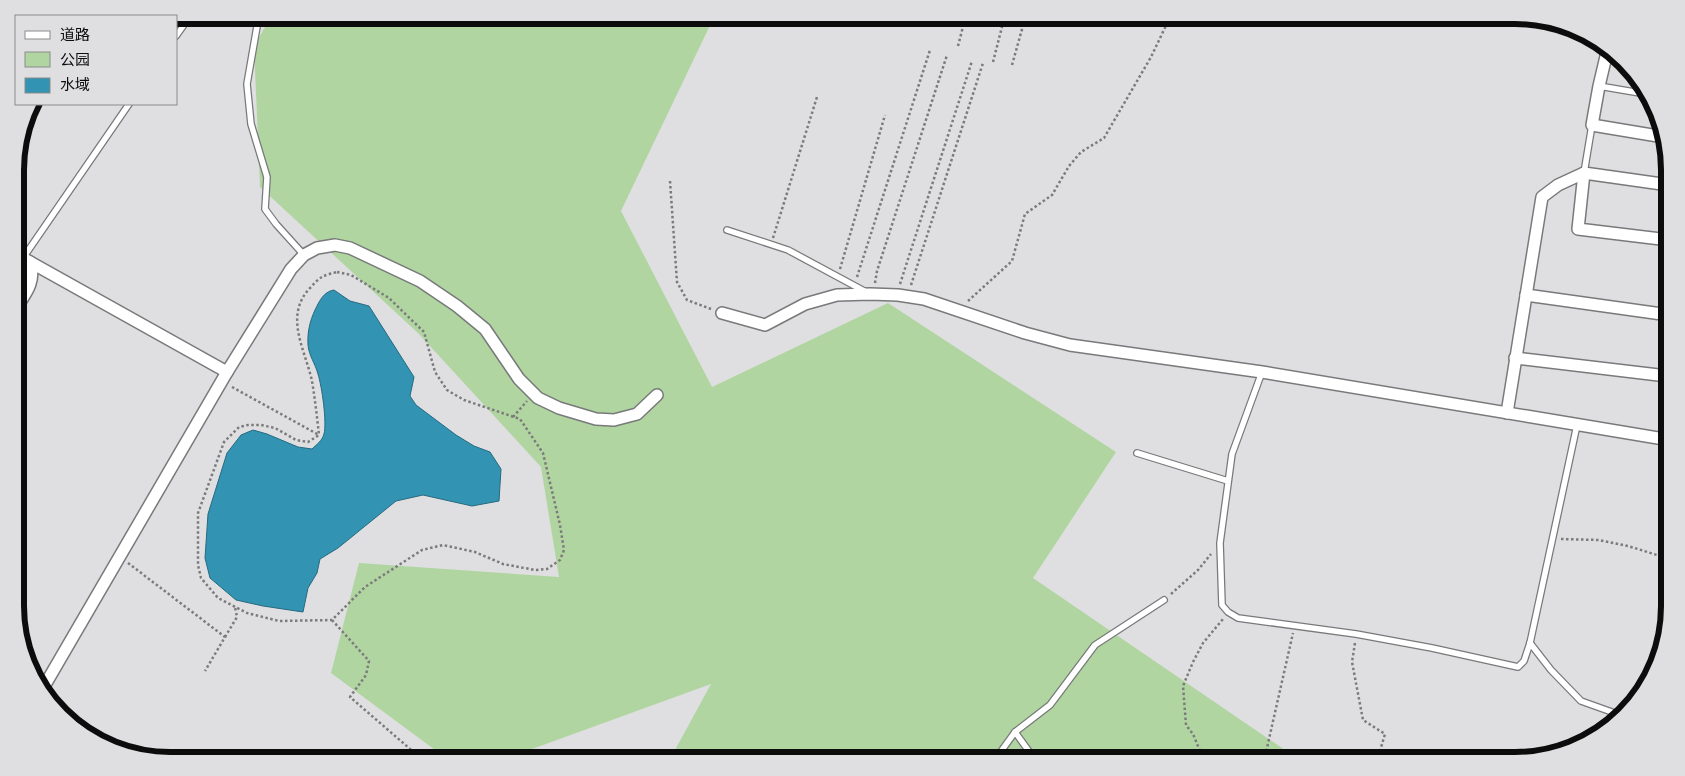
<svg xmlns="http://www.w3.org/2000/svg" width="1685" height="776" font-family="Mulish,'Noto Sans SC',sans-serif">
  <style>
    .green { fill: #b1d5a1 }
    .water { fill: #3393b2; stroke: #276a80 }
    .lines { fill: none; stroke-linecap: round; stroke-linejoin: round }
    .service-casing { stroke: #78797a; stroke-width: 8 }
    .minor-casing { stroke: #78797a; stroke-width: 14 }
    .path { stroke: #7b7b7c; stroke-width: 2.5; stroke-dasharray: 2.5 2.5; stroke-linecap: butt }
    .service { stroke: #fff; stroke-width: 5.5 }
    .minor { stroke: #fff; stroke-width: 11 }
    .rim { fill: none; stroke: #0c0c0c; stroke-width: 6 }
  </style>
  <rect width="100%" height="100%" fill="#dfdfe1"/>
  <path class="green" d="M272,15H715L621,211L712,387L888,303L1116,452L1033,578L1301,761H669L711,684L499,761H450L331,673L359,563L559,577L541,467L418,333L260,187L254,46Z"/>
  <path class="water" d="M334,290L350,301L369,306L414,377L410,396L416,405L456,435L474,446L490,452L501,469L499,501L472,506L423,495L396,501L338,548L320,559L317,573L308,588L303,612L263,606L236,600L210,578L205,558L208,514L227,453L241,435L253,430L267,434L298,447L312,449C317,444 322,441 324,434C327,422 322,387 318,374C315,363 309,356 308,345C307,330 311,317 318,304C321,298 326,291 334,290Z"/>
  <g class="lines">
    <g class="service-casing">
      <g id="service">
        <path d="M259,15L247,84L251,124L267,177L265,209L276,224L304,255"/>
        <path d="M883,19L884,15"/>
        <path d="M176,36L191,15"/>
        <path d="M1599,86L1646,94"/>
        <path d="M1584,173L1592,125"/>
        <path d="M15,190L22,193"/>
        <path d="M727,230L788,250L866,292"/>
        <path d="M23,258L129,104"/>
        <path d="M1262,372L1232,454L1220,543L1222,605L1228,612L1238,618L1356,634L1432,648L1518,667L1524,661L1530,643L1577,425"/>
        <path d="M1137,453L1228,481"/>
        <path d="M1530,643L1551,670L1581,701L1623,716"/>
        <path d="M1015,732L1036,761"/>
        <path d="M994,761L1015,732L1050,705L1095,645L1164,600"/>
      </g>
    </g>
    <g class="minor-casing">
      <g id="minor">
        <path d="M1607,52L1599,86L1592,125L1664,137"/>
        <path d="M1584,173L1578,229L1669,240"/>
        <path d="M16,254L30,262C36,281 26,293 16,308"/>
        <path d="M30,262L227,372"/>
        <path d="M1526,295L1669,315"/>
        <path d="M722,313L765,325L805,304L837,295L870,294L898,295L924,299L1025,333L1070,345L1262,372L1670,440"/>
        <path d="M1515,358L1667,376L1669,355"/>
        <path d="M1507,413L1542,197L1558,185L1584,173L1669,185"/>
        <path d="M42,690L227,372L291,269L304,255L317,248L335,245L350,248L420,281L457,306L485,329L519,379L538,398L559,408L596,419L614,420L637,414L657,395"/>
        <path d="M105,745L111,749"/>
      </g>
    </g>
    <g class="path">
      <path d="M958,46L966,15"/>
      <path d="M993,62L1005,15"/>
      <path d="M1012,65L1026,15"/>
      <path d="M670,181L677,282L687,300L711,309"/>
      <path d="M773,238L817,97"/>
      <path d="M840,269L885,115"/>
      <path d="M337,272L351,275L389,298L424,332L435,372L447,390L464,400L520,419L543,453L560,525L564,550L560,560L547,569L535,570L503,564L475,552L443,545L422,550L365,587L332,620L279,621L247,613L218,598L201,578L198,565V513L224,442L239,427L248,425H261L275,428L296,440L308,442L319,435C317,417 315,399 312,381C305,349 283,315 311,287C321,276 322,276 337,272Z"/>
      <path d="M857,277L930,50"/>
      <path d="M875,283L877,271L947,55"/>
      <path d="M900,284L972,61"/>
      <path d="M911,285L983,63"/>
      <path d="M968,301L1012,261L1025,214L1052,195L1069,166L1081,152L1104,138L1151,57L1171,15"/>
      <path d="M232,387L319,435"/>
      <path d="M513,417L527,401"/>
      <path d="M1561,539L1599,540L1628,546L1670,559"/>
      <path d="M128,563L225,637L205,671"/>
      <path d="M1171,594L1198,570L1211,554"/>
      <path d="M332,620L369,661L366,675L350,697L424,761"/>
      <path d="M225,637L237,617L235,607"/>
      <path d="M1355,643L1352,662L1363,720L1385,734L1377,761"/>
      <path d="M1202,761L1200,751L1193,734L1186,725L1183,686L1193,662L1203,643L1223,619"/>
      <path d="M1264,761L1293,633"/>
    </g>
    <use href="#service" class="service"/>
    <use href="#minor" class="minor"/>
  </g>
  <path d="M0 0H1685V776H0ZM170 24H1515A146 146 0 0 1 1661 170V606A146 146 0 0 1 1515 752H170A146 146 0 0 1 24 606V170A146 146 0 0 1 170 24Z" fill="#dfdfe1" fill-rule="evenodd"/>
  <path class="rim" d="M170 24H1515A146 146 0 0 1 1661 170V606A146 146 0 0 1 1515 752H170A146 146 0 0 1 24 606V170A146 146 0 0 1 170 24Z"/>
  <rect x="15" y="15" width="162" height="90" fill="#dfdfe1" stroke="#8b8b8c"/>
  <rect x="25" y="31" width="25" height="8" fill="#ffffff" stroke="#8b8b8c"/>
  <text x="60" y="40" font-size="15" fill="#0c0c0c">道路</text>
  <rect x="25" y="52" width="25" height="15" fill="#b1d5a1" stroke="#8b8b8c"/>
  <text x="60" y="65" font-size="15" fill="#0c0c0c">公园</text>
  <rect x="25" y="78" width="25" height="15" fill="#3393b2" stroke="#8b8b8c"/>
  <text x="60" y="90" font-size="15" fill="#0c0c0c">水域</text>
</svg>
